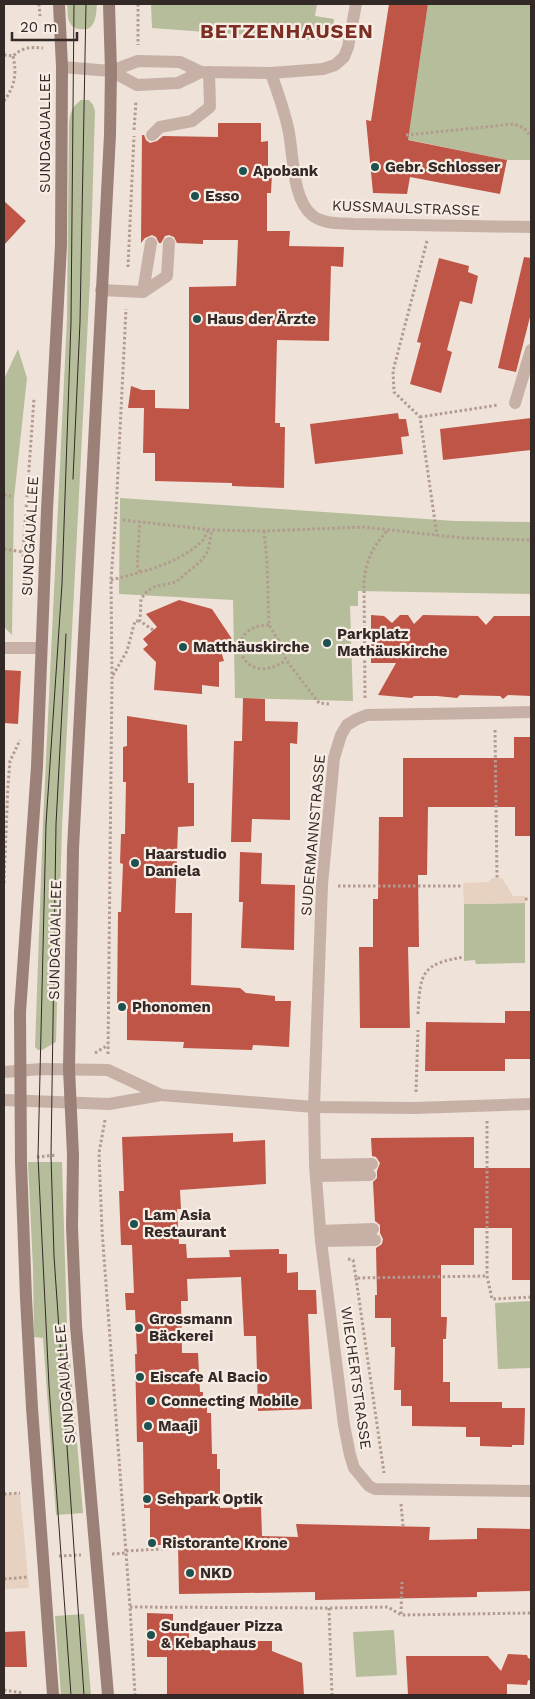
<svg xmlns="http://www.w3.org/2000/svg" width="535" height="1699" font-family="'Work Sans',sans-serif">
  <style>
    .green { fill: #b6bd9a }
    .plaza { fill: #e7d1c0 }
    .building { fill: #bf5547 }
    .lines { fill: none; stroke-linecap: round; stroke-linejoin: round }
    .path { stroke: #b29b90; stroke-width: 3; stroke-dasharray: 2.5 2.5; stroke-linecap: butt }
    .lane { stroke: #c7b1a6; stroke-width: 12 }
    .street { stroke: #c7b1a6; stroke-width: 12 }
    .secondary { stroke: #9a8077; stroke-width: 12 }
    .tram { stroke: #332926; stroke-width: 1 }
    .poi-dot { fill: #1e524f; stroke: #f8ede4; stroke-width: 2 }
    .labels { text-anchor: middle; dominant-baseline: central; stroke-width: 4.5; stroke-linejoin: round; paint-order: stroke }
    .street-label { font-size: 15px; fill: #332926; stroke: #f8ede4 }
    .poi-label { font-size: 15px; font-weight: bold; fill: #332926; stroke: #f8ede4; text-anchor: start }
    .district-label { font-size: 20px; font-weight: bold; letter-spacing: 1px; fill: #7d2e24; stroke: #f8ede4 }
  </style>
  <rect width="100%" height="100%" fill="#efe2d9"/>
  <g class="green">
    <path d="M67,4H97C96,15 96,32 80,29C77,29 72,27 70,23C67,19 68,10 67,4Z"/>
    <path d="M151,4H317L315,16L334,19L333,31L326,39L313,40L152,28Z"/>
    <path d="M428,4H531V160H507L405,139L410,126Z"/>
    <path d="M81,100H89L93,105L95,111L90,280L62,826L56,1042L42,1050H38L35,1047L43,823L67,318L69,124C70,112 72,107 81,100Z"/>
    <path d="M18,349L27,378L14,498L12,635L4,627V379Z"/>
    <path d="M120,498L455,521L531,522V594L358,591V606H350L353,701L235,698L233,600L119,594Z"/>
    <path d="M525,903V963L476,964L475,960L464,961V904Z"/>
    <path d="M28,1162H62L67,1325L83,1513L56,1515L43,1338L34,1337L33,1268Z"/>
    <path d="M531,1301V1368L498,1369L495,1303Z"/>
    <path d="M84,1614L91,1695H61L55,1616Z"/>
    <path d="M394,1630L397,1675L356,1677L353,1632Z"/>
  </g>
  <g class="plaza">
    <path d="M492,878H502L513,896H525V903L464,904L463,883L488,882Z"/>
    <path d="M20,1493L29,1588L4,1589V1494Z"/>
  </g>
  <g class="building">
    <path d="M389,4H428L408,140L507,160L500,194L410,177L407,194L373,193L366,120L371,121Z"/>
    <path d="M218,123H261V142L268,141V173L272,174L271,193H267V231H290L289,246L344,247L343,267L331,266L329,341L277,340L275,423H280V427H285L284,488L232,486V483L155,481V453H143L144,408H128L131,386L142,390H155V408L189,409V287L236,286L238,240H203V244L177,243L174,237L169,235L165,236L161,243H159L156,237L152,235L145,238L141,243L142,135H144L146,140L150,143L157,141L163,136L218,137Z"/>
    <path d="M4,201L26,221L4,245Z"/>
    <path d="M524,257L531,258V313L516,372L498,368Z"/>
    <path d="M439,258L469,266L468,272L478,276L472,304L460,301L447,350L452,352L441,393L410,384L421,343L417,342Z"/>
    <path d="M398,413L399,419H406L409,436L401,437L403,454L315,464L310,424Z"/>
    <path d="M531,418V450L443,460L440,429Z"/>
    <path d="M179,600L212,609L232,639L218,642L224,661L219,662V687L202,685V694L154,690L156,662L143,649L148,645L143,639L157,627L146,614Z"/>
    <path d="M371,615L384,616L392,623L400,615H408L414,624L423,615L478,616L486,625L494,616H531V696L508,695L503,699L500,696L460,695L457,698L437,696H414L412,698L378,695L396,663H371Z"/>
    <path d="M4,670L21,671L18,724L4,723Z"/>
    <path d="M243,698L265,699V721L298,722L297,744L290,743V820L252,819L251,842H231L234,741H242Z"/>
    <path d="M127,716L187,725L188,783H194V826L178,827L175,913H192L191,985L240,988L246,993L275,996V1001H291L289,1047L253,1045L252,1050L183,1048L184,1042L127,1040V1009L117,1008L118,912H121L123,864L120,863L121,834H125L126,782H123V747L127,746Z"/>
    <path d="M514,737H531V836H515V807H428L427,875H418L419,947H408L410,1028H360L359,947H373V899H378L379,817H403V758H514Z"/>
    <path d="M240,852L262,853L261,884L295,885L294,950L241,948L243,902H239Z"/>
    <path d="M505,1011H531V1059H505V1071H425L426,1022L505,1023Z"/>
    <path d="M233,1133V1142L265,1140L266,1184L180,1190L181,1209H177L179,1244H186L187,1258L230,1257L229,1250L279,1249V1254H287V1273L298,1272V1290H316L317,1314H308L312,1409L258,1411L256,1336H244L241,1277L187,1279L188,1301H181L182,1353H198L200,1392H203V1405L207,1406V1413H211L212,1454H217V1469H220V1508L261,1507L262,1536L298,1537L296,1524L430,1527L429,1540L477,1539V1528L531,1529V1591L477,1592V1597L315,1600V1592L179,1594L178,1545H150V1508H144L143,1442H137L135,1354H137L135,1310H126L125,1293H134L132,1245H121L119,1191H124L122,1137Z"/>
    <path d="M474,1137V1168H531V1280H512V1228H474V1265H441V1317H447L446,1339H443V1382H450V1402H502V1408H525L524,1445H512V1447L480,1446V1437H466V1427L412,1426V1406H401V1390H394L395,1347H391V1318H375V1295H377L376,1248L382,1244L383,1239L380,1233V1225L375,1221L373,1182L377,1178V1171L380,1163L376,1157L372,1156L371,1138Z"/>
    <path d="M147,1613L173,1614V1627H189V1641H272V1651L302,1663L304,1695H167V1657H147Z"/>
    <path d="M25,1631L27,1667H4V1632Z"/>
    <path d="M508,1654L527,1655L528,1658L531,1659V1681L528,1680L527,1685L507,1684V1695H408L406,1656H488L501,1671Z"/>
  </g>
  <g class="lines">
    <g class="path">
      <path d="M39,4L40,16"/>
      <path d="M138,4V45"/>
      <path d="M4,55L13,56C23,47 30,47 43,48"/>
      <path d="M4,101C15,86 17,74 13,56"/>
      <path d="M134,130L136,101"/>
      <path d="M406,135L514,124L524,128L531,137"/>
      <path d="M427,241L393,371L394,392L420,417L437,536"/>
      <path d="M128,267L134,136"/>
      <path d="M420,417L498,405"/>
      <path d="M4,495L11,496"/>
      <path d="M123,520L212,530L264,531L363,527L463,538L531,540"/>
      <path d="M264,531L267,561L269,625L280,643L286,660L319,703L330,704"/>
      <path d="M4,549L23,552"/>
      <path d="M140,572L137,565L140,522"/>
      <path d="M111,580C141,572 176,565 200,543C204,540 206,534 208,530"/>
      <path d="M25,587L23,552L34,399"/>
      <path d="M269,625C218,626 242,692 286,660"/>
      <path d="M153,630L140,621L141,599L147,591L154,587L176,582L202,560L208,551L212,530"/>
      <path d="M113,675L127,651L135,621H140"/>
      <path d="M365,698L364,582C366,560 372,548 387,531"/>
      <path d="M495,730L497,878"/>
      <path d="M4,883L8,784L10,761L20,740"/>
      <path d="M338,886H463"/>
      <path d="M525,899H531"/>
      <path d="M418,1014C420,972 422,964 464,957"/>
      <path d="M95,1053L108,1045"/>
      <path d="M108,1054L112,676L111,580L116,512L126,309"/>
      <path d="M416,1092L418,1030"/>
      <path d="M105,1120L99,1153L102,1230L130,1607L135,1695"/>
      <path d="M487,1121V1276L492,1299L531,1297"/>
      <path d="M37,1157L56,1155"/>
      <path d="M348,1259L353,1260L356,1278L487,1276"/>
      <path d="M356,1278L384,1473"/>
      <path d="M4,1494L20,1493"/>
      <path d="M401,1504L403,1526"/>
      <path d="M126,1551L178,1548"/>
      <path d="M112,1554L126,1553"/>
      <path d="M59,1556L81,1555"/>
      <path d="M4,1579L28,1577"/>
      <path d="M130,1607L329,1608L388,1607L401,1615L531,1613"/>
      <path d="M329,1608L332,1695"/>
      <path d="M401,1614L402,1582"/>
      <path d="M4,1690L23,1693"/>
    </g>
    <g class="lane">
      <path d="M152,135L160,127L192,121L210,107L209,72"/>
      <path d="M101,290L143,292L167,276L169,243"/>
      <path d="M143,292L151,243"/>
      <path d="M315,1165L372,1164"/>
      <path d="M316,1176L370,1175"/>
      <path d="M320,1231L373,1229"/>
      <path d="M321,1241L375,1240"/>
    </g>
    <g class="street">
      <path d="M62,67L111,71L137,85L178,83L201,72"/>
      <path d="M111,71L138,61L180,62L201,72L271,73L323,69L335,65L344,57L348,47L356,4"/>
      <path d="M271,73C277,91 284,109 288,128C294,153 291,199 313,216C324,224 340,223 353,224L531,227"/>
      <path d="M515,403L531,350"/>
      <path d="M4,648H41"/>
      <path d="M531,712L367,715L357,719L347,725L341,735L334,758L322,885L314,1107L315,1165L321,1241L344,1425L350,1455L354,1468L369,1486L375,1489L531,1491"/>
      <path d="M4,1072L41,1069L108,1070L161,1095"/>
      <path d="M4,1100L109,1104L161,1095L314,1107L415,1108L531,1104"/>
    </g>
    <g class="secondary">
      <path d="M53,1695L32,1408L26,1298L21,1163L20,1012L37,767L47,510L61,245L62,67L59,4"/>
      <path d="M108,1695L76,1326L72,1227L73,1155L69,1069L73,849L110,135L111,71L109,4"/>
    </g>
    <g class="tram">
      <path d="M73,479L80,322L86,4"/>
      <path d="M66,634L56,824L51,1156L54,1256L84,1695"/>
      <path d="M71,1695L49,1386L38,1157L46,824L62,584L71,322L74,4"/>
    </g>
  </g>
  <g class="poi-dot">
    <circle cx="375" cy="167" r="5"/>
    <circle cx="243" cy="171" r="5"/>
    <circle cx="195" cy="196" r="5"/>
    <circle cx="197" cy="319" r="5"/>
    <circle cx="327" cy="643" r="5"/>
    <circle cx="183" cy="647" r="5"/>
    <circle cx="135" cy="863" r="5"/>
    <circle cx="122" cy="1007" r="5"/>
    <circle cx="134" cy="1224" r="5"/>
    <circle cx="139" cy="1328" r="5"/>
    <circle cx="140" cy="1377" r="5"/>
    <circle cx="151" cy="1401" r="5"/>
    <circle cx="148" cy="1426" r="5"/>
    <circle cx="147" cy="1499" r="5"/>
    <circle cx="152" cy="1543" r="5"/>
    <circle cx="190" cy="1573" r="5"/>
    <circle cx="151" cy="1635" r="5"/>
  </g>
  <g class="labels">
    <g class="street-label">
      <text transform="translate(45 133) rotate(-90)">SUNDGAUALLEE</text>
      <text transform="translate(406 208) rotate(2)">KUSSMAULSTRASSE</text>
      <text transform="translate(30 536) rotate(-87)">SUNDGAUALLEE</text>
      <text transform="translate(313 835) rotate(-85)">SUDERMANNSTRASSE</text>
      <text transform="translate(55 940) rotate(-89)">SUNDGAUALLEE</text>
      <text transform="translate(356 1378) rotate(82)">WIECHERTSTRASSE</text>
      <text transform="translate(65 1384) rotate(-95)">SUNDGAUALLEE</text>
    </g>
    <g class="poi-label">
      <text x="385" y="167">Gebr. Schlosser</text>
      <text x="253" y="171">Apobank</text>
      <text x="205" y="196">Esso</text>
      <text x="207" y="319">Haus der Ärzte</text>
      <text x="337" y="634">Parkplatz<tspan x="337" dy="17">Mathäuskirche</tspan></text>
      <text x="193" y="647">Matthäuskirche</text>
      <text x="145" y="854">Haarstudio<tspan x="145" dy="17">Daniela</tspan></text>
      <text x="132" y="1007">Phonomen</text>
      <text x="144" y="1215">Lam Asia<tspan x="144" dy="17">Restaurant</tspan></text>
      <text x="149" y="1319">Grossmann<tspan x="149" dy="17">Bäckerei</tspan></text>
      <text x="150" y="1377">Eiscafe Al Bacio</text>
      <text x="161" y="1401">Connecting Mobile</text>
      <text x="158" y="1426">Maaji</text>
      <text x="157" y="1499">Sehpark Optik</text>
      <text x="162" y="1543">Ristorante Krone</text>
      <text x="200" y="1573">NKD</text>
      <text x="161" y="1626">Sundgauer Pizza<tspan x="161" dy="17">&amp; Kebaphaus</tspan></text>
    </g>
    <g class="district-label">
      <text x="287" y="31">BETZENHAUSEN</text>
    </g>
  </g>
  <rect width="535" height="1699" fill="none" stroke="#332926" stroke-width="10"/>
  <path d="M12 32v8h65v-8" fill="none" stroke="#332926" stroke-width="2.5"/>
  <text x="20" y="32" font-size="15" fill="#332926" stroke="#f8ede4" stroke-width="4" paint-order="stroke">20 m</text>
</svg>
